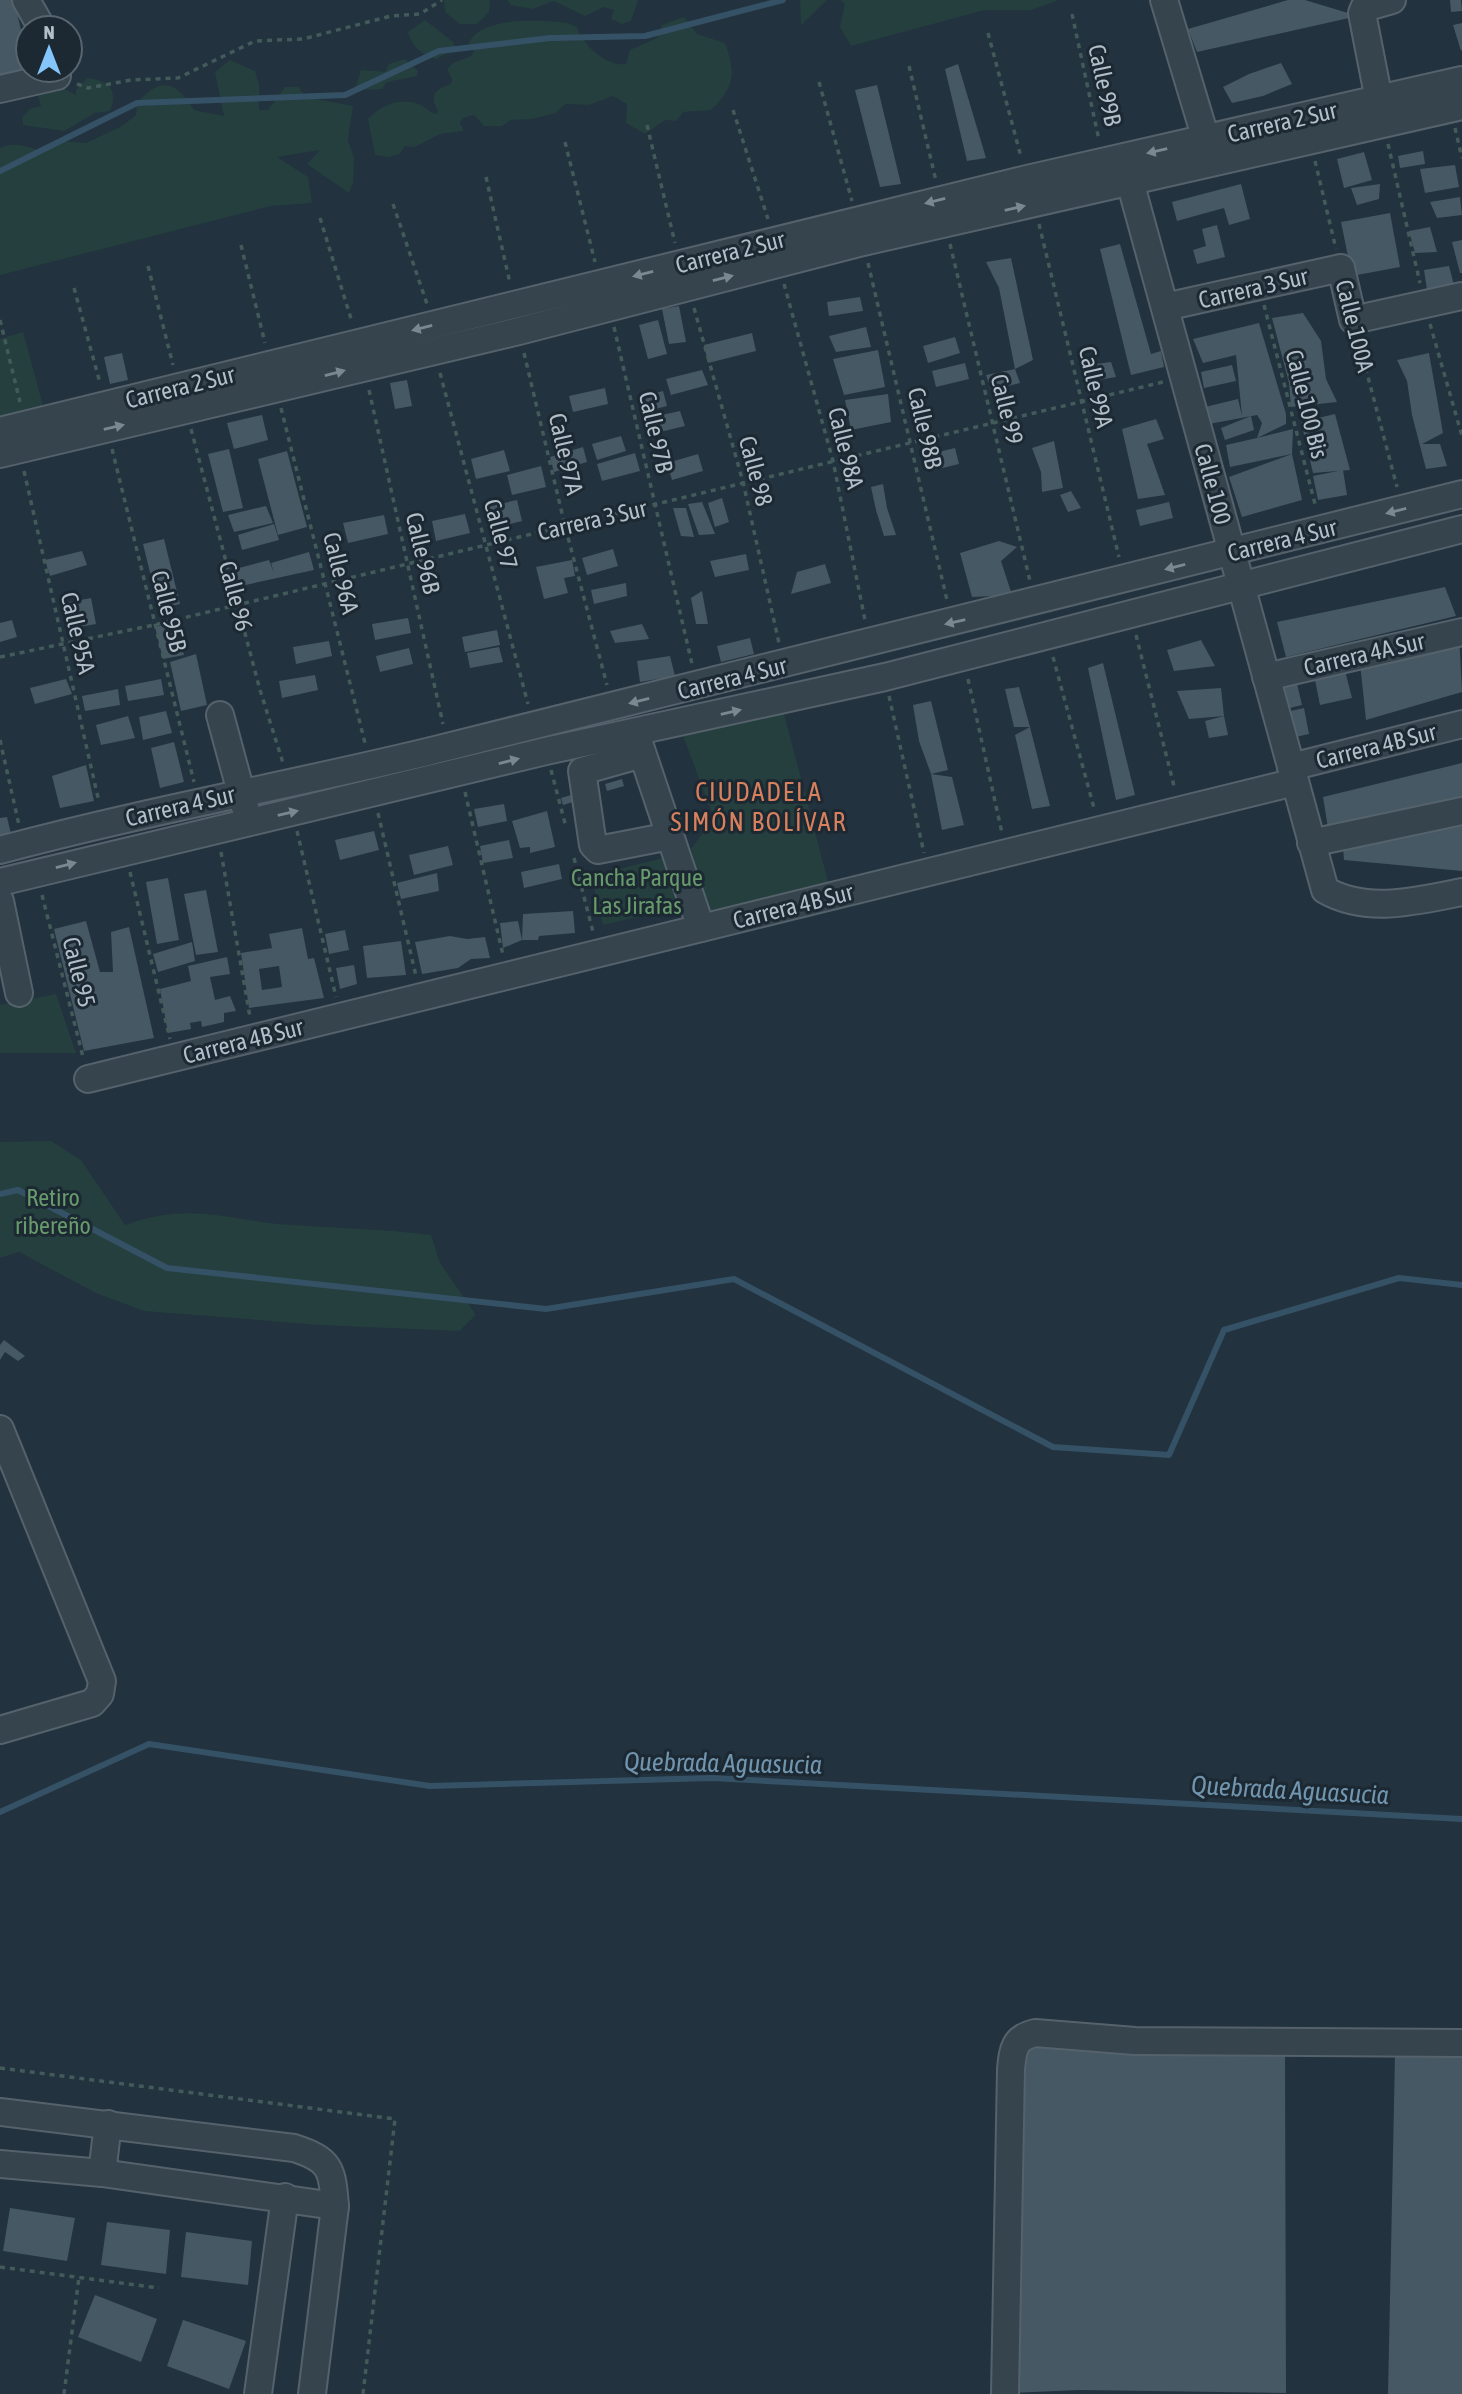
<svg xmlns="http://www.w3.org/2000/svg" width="1462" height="2394" font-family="'Asap Condensed',sans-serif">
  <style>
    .green { fill: #243f3e }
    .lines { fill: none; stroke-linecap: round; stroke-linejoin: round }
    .stream { stroke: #355166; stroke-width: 6 }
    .building { fill: #465864; fill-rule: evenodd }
    .minor-casing { stroke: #55626c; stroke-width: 30 }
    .path { stroke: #425b5a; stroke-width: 3.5; stroke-dasharray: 5 5; stroke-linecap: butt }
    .minor { stroke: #36444e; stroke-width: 26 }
    .oneway { fill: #7a8892 }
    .labels { text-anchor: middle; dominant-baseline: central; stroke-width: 6; stroke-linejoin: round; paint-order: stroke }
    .street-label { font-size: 24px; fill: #b2bfc9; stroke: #1c2933 }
    .park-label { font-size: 24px; fill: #689b6c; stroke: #1c2933 }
    .neighbourhood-label { font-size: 26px; letter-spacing: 2px; fill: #d9805d; stroke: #1c2933 }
    .water-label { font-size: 26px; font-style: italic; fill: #7195ae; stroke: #1c2933 }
  </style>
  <rect width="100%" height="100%" fill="#22323e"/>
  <g class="green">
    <path d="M444,0H490L489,12L477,24H460L445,12Z"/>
    <path d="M507,0H638L631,21L622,24L611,19L614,10L604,7L585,16L554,1L533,9L511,5Z"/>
    <path d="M800,0H827L801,25Z"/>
    <path d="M840,0H1059L1031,10H985L851,46L840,27L845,4Z"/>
    <path d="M684,17L697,34L725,43C736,73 735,87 711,110L683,112L676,121L665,120L645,134L626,123L627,104L613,96L589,105L565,104L556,113L532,119L511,120L502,126H484L474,115L463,118L460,123L464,131L440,134L415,147L405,146L400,154L388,157L375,155L368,119C380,105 402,96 421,105C427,108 429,112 436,114L438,111C428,95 435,90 451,84L452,79L447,69L453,63L471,56L474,51L468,45C479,15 542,20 568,23L577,27C582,44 606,67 626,64L630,50L657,38L662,25Z"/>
    <path d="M425,20L453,42L455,49L436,59C421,54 413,48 408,32Z"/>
    <path d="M405,59L418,71L417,76L387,82L382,89L364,90L356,87L361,70L385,72L389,64Z"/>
    <path d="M230,60L255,71L259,84V110H268L285,87H298L306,97L353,106L348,140L354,158L353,183L349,193L307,164L320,150L277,157L308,177L312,203L271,206L0,275V148C13,141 28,147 41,151L62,141L86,143L122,126L136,115L137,103C161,76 176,81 194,110L224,116L215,72Z"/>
    <path d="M87,78C108,80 119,90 110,111L95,113L64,131L23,125L22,117L30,109L41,106L37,93L59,86L76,95V90Z"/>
    <path d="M23,332L47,420L0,429V339Z"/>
    <path d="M783,710L830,889L711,921L691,849L714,818L683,736Z"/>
    <path d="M671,856L684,906L603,925L591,876Z"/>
    <path d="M56,994L76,1053H0V1005Z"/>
    <path d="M51,1141L81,1160L125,1225C192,1201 225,1220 290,1225C338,1228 384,1229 431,1235L440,1263L476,1315L459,1331L321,1325L144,1311L96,1293L19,1252L0,1258V1142Z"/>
  </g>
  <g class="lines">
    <g class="stream">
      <path d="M0,171L137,103L345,95L439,51L550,38L645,36L783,0"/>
      <path d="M0,1194L18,1190L167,1268L546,1309L734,1279L1053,1447L1169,1455L1224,1330L1399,1278L1462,1285"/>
      <path d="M0,1812L149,1744L430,1786L712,1778L1462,1819"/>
    </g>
  </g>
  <g class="building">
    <path d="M0,0H14L28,60V70L0,86Z"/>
    <path d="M1288,0H1305L1358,16L1197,52L1188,29Z"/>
    <path d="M1450,0H1461L1462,11L1451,12Z"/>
    <path d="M1462,23V50L1461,51L1453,25Z"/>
    <path d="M1281,63L1292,84L1263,96L1232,103L1223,87L1249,74Z"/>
    <path d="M958,64L986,158L967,161L945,69Z"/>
    <path d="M877,85L901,184L880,187L855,90Z"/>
    <path d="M1423,151L1425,164L1400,168L1398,156Z"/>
    <path d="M1364,152L1372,180L1344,188L1337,159Z"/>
    <path d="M1455,165L1459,187L1425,193L1420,169Z"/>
    <path d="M1241,184L1250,219L1229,225L1224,208L1177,221L1172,202Z"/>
    <path d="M1380,184L1379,199L1357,205L1351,188Z"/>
    <path d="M1460,197L1462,215L1437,218L1430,202Z"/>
    <path d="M1390,213L1400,267L1352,276L1341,222Z"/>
    <path d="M1217,225L1225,257L1197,264L1193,250L1206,246L1202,229Z"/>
    <path d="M1430,227L1437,252L1415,253L1409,231Z"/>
    <path d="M1462,240V273H1460L1452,242Z"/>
    <path d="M1120,244L1151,354L1161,351L1164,367L1131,375L1100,249Z"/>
    <path d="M1011,258L1033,360L1015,369L999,288L986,262Z"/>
    <path d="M1449,266L1454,285L1427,290L1424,270Z"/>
    <path d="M860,297L863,311L829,316L827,302Z"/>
    <path d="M679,306L686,342L669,344L662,309Z"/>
    <path d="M1303,313L1321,341L1326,379L1337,402L1291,407L1289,383L1272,318Z"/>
    <path d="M658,320L667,354L648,359L639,325Z"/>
    <path d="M1259,323L1286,414V424L1257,438L1293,429L1292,454L1230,467L1226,445L1257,438L1262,423L1257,415L1209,424L1205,407L1238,399L1242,416L1236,355L1203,363L1193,339Z"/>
    <path d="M866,327L871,347L836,352L829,336Z"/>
    <path d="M752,333L756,351L708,363L704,345Z"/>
    <path d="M955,337L960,353L928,363L923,346Z"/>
    <path d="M878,350L885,387L844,395L833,359Z"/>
    <path d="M122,353L128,380L110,384L104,357Z"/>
    <path d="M1429,353L1443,433L1422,444H1440L1447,466L1426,469L1412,415L1407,381L1397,360Z"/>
    <path d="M1111,362L1116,377L1087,382L1089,365Z"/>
    <path d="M965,363L969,379L936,387L932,371Z"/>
    <path d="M1232,365L1236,381L1204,388L1201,372Z"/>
    <path d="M1015,369L1020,383L991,390L986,375Z"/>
    <path d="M702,370L708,385L671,395L666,379Z"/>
    <path d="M407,380L412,406L395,409L390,383Z"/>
    <path d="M605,388L608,404L573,412L569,396Z"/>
    <path d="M663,391L667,406L648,411L645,396Z"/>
    <path d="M888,394L891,422L851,430L845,400Z"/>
    <path d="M680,411L685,426L656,433L652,417Z"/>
    <path d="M1335,414L1350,470L1313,473L1301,422Z"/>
    <path d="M262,415L268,440L234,449L227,423Z"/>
    <path d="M1251,416L1254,430L1225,440L1221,428Z"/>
    <path d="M1156,419L1164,439L1147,444L1165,495L1138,499L1122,429Z"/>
    <path d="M621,436L626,451L597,460L592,444Z"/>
    <path d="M1054,441L1063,488L1042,492L1041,472L1032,448Z"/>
    <path d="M583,447L587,462L554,472L550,457Z"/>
    <path d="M955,448L959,464L926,472L922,456Z"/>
    <path d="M229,449L243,508L223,512L208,454Z"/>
    <path d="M504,450L510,471L476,479L471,459Z"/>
    <path d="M287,451L307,527L278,535L258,459Z"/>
    <path d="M635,453L640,471L602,481L597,464Z"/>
    <path d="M698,454L703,471L672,480L667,463Z"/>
    <path d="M1292,454L1302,500L1242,517L1229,477Z"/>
    <path d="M541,466L546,487L512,495L507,475Z"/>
    <path d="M1343,470L1347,495L1318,500L1313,476Z"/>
    <path d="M883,484L887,508L896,535L884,536L876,510L871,487Z"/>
    <path d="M1071,491L1081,508L1068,512L1060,495Z"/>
    <path d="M722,498L729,522L715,527L708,503Z"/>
    <path d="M517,500L522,521L489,529L483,508Z"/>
    <path d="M702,502L715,534L699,535L688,504Z"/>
    <path d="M1169,502L1173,518L1140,526L1136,510Z"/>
    <path d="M266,506L273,523L234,532L228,515Z"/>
    <path d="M673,508H686L694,537L681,536Z"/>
    <path d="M465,514L470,533L436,541L432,521Z"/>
    <path d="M384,515L388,534L348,543L343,523Z"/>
    <path d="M274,524L279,540L242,550L238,535Z"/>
    <path d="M164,539L180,604L159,609L143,544Z"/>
    <path d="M999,541L1017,547L1001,561L1012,595L972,597L960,553Z"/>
    <path d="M613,549L618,566L587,575L582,558Z"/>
    <path d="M82,551L87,565L50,576L45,560Z"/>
    <path d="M309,552L314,570L236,587L231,570L269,560L274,573L271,563Z"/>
    <path d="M746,554L749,570L715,577L710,561Z"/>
    <path d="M572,560L575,576L564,578L568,593L544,599L536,567Z"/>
    <path d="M825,564L831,583L791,594L797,572Z"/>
    <path d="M626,583L627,596L594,604L591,590Z"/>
    <path d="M1445,587L1456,616L1286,657L1277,622Z"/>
    <path d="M702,591L708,624H696L691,598Z"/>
    <path d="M91,598L96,624L74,628L69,602Z"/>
    <path d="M408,618L411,633L375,640L372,624Z"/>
    <path d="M12,620L17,637L0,642V623Z"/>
    <path d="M176,622L184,655L163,659L155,627Z"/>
    <path d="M642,624L649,639L615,643L610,631Z"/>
    <path d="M497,630L500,645L465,652L462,637Z"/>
    <path d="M1459,634L1462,692L1366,720L1360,663Z"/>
    <path d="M750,638L754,654L721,662L717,646Z"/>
    <path d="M1201,640L1215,666L1174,671L1167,650Z"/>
    <path d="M329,641L332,656L296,664L293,647Z"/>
    <path d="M499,647L503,662L470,668L467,653Z"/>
    <path d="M409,648L413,664L380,672L376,656Z"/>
    <path d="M196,654L207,705L181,711L170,662Z"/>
    <path d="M670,656L675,676L640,682L637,661Z"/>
    <path d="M1103,663L1135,795L1116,800L1088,668Z"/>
    <path d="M1343,663L1352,698L1320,705L1313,670Z"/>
    <path d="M315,675L318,690L282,698L279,681Z"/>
    <path d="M1295,675L1302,705L1282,710L1275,680Z"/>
    <path d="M66,679L72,694L35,704L30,688Z"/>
    <path d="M161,679L164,695L128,701L125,686Z"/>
    <path d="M1019,687L1030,727H1014L1005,689Z"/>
    <path d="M1221,688L1224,716L1189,719L1177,691Z"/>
    <path d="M118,689L120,705L85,711L82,696Z"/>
    <path d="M931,701L948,770L931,774L919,741L913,705Z"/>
    <path d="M1304,708L1309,734L1291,738L1286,712Z"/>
    <path d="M166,711L172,733L143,740L139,717Z"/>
    <path d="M128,716L135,738L101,745L96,725Z"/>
    <path d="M1224,716L1228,735L1209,738L1205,721Z"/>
    <path d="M1030,727L1050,806L1032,809L1015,735Z"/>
    <path d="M174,742L184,782L160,788L151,748Z"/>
    <path d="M1462,763V806L1329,834L1323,797Z"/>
    <path d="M86,765L94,801L60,808L52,776Z"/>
    <path d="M931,774L952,777L964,825L942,830Z"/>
    <path d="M622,779L624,786L607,791L605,784Z"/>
    <path d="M578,793L580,800L563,805L561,798Z"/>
    <path d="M504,804L507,821L478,827L474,809Z"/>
    <path d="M547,811L555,847L530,853V847L520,848L512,821Z"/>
    <path d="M7,817L11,834L0,837V818Z"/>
    <path d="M1462,824V871L1344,860L1343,847Z"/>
    <path d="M374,831L379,850L340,860L335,840Z"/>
    <path d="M509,840L513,858L483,863L480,846Z"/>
    <path d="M448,846L453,865L414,875L409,855Z"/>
    <path d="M559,864L562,879L524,888L521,872Z"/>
    <path d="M437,873L439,891L401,899L397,883Z"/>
    <path d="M168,878L179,940L157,944L146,882Z"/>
    <path d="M206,890L218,952L196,955L184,894Z"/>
    <path d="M573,911L575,933L539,936L538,940H522L523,914Z"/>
    <path d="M86,921L100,972H113L111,932L129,927L154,1038L84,1051L54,929Z"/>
    <path d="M518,921L522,940L503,948L500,923Z"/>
    <path d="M302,928L308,959L314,958L324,998L249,1008L241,953L272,948L269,934ZM279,966L282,987L262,990L259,969Z"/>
    <path d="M345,930L349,950L329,954L325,934Z"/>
    <path d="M450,936L467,939L485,937L490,958L471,959L458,968L422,974L415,942Z"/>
    <path d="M401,941L406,975L367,978L363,946Z"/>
    <path d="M192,942L195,961L158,972L153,954Z"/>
    <path d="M227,957L230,974L210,977L215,1000L230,996L236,1011L224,1013V1022L202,1027L201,1021L190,1023L191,1029L168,1033L160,989L191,981L188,966Z"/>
    <path d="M354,965L357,984L340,989L336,968Z"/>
    <path d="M4,1340L25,1356L18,1361L5,1352L0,1360V1345Z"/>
    <path d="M1027,2041L1285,2049L1286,2393L1079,2390L1011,2393Z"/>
    <path d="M1395,2055L1462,2057V2394H1388Z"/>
    <path d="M10,2208L75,2218L67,2261L3,2251Z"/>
    <path d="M107,2222L170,2230L166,2274L101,2265Z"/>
    <path d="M186,2232L252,2241L248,2285L181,2277Z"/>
    <path d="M95,2295L157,2319L141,2362L78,2337Z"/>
    <path d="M183,2320L246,2341L229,2389L167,2366Z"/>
  </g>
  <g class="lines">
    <g class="minor-casing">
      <g id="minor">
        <path d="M26,0L42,28"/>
        <path d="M1164,0L1211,156"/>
        <path d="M0,89L57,76L55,70"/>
        <path d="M1379,100L1362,13L1364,8L1392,0"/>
        <path d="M1126,167L1325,890C1367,914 1416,901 1462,892"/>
        <path d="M1165,307L1341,268L1353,320L1462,296"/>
        <path d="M0,431L1027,179L1462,80"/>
        <path d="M0,454L519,331L863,242L1462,106"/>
        <path d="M1266,677L1462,632"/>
        <path d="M220,715L245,807"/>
        <path d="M638,740L701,928"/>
        <path d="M642,754L582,771L593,845L598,850L670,836"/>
        <path d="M1291,767L1462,724"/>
        <path d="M1311,843L1462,811"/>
        <path d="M0,850C142,812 285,786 427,752C773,668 1118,581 1462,494"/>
        <path d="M0,882L546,751L885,677L1462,529"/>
        <path d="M0,901L19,993"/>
        <path d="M88,1079L1295,782"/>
        <path d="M0,1429L102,1681L100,1694L92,1703L0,1730"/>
        <path d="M0,2112L294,2148C331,2160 332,2169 335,2206"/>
        <path d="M0,2164L102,2173L335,2206L312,2394"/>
        <path d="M102,2173L108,2124"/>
        <path d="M258,2394L285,2197"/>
        <path d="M1005,2394L1011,2069C1013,2049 1014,2038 1035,2033L1135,2041L1462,2043"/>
      </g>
    </g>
    <g class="path">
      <path d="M1072,14L1099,140"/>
      <path d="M988,33L1021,157"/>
      <path d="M909,66L936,181"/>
      <path d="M819,82L852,201"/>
      <path d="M77,84L88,88L131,80L178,78L255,41L303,39L391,16L420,14L442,0"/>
      <path d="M733,110L768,219"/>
      <path d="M647,125L675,243"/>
      <path d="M1455,128L1462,158"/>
      <path d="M565,142L595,262"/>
      <path d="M1388,144L1420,283"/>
      <path d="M1315,161L1336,249"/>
      <path d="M486,177L510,283"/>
      <path d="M393,204L427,304"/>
      <path d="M320,218L352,322"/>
      <path d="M1039,224L1119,557"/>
      <path d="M950,244L1030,581"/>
      <path d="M241,245L265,343"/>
      <path d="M868,263L947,600"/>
      <path d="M148,266L173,365"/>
      <path d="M784,284L833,461L865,620"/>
      <path d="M74,288L100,383"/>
      <path d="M1264,305L1316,508"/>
      <path d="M694,308L743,482L779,643"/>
      <path d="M0,320L20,402"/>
      <path d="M1430,324L1462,436"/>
      <path d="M614,327L692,664"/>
      <path d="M1358,339L1397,487"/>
      <path d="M524,353L565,526L607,685"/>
      <path d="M440,373L528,704"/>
      <path d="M369,390L443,724"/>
      <path d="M281,408L365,743"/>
      <path d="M191,429L260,690L283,763"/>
      <path d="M112,449L194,782"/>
      <path d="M24,471L99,802"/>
      <path d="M1136,635L1175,790"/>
      <path d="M0,657L154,625L1163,382"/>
      <path d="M1053,657L1094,808"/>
      <path d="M968,679L1002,833"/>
      <path d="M889,696L924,853"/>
      <path d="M0,740L19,825"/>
      <path d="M551,770L566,827"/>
      <path d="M465,792L503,955"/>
      <path d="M378,813L416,976"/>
      <path d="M297,831L336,997"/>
      <path d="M221,852L250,1017"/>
      <path d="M574,858L593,932"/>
      <path d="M130,872L170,1039"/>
      <path d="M42,895L83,1057"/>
      <path d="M0,2068L395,2119L363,2394"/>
      <path d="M0,2267L159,2288"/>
      <path d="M64,2394L79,2277"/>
    </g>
    <use href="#minor" class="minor"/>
  </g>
  <defs><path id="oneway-solid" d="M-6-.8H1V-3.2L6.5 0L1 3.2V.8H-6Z" transform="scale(1.75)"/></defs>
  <g class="oneway">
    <use href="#oneway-solid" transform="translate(1157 151) rotate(167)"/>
    <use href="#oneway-solid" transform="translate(935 201) rotate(166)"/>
    <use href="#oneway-solid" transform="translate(1015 208) rotate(-13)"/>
    <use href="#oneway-solid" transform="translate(643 274) rotate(166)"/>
    <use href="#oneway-solid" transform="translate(723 278) rotate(-14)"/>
    <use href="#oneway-solid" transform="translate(422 328) rotate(166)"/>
    <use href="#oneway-solid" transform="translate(335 373) rotate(-15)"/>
    <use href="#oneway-solid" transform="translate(114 427) rotate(-13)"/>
    <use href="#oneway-solid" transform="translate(1396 511) rotate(166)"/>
    <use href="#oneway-solid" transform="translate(1175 567) rotate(166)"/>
    <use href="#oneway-solid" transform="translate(955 622) rotate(167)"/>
    <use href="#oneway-solid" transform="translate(639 701) rotate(166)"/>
    <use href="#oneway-solid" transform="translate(731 712) rotate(-13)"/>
    <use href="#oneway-solid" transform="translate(509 761) rotate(-14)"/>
    <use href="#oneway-solid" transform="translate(288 813) rotate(-13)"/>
    <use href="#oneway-solid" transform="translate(66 865) rotate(-14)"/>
  </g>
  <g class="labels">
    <g class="street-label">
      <text transform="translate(1105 85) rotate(78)">Calle 99B</text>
      <text transform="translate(1282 122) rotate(-13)">Carrera 2 Sur</text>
      <text transform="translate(730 252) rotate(-14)">Carrera 2 Sur</text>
      <text transform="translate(1253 288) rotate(-13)">Carrera 3 Sur</text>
      <text transform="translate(1355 326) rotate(76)">Calle 100A</text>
      <text transform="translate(180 387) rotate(-14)">Carrera 2 Sur</text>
      <text transform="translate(1096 387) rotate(77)">Calle 99A</text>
      <text transform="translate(1307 404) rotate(76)">Calle 100 Bis</text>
      <text transform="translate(1007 409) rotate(76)">Calle 99</text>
      <text transform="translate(925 428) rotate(77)">Calle 98B</text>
      <text transform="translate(656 432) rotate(77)">Calle 97B</text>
      <text transform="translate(846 448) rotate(76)">Calle 98A</text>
      <text transform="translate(566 454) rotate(77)">Calle 97A</text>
      <text transform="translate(756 471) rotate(75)">Calle 98</text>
      <text transform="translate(1213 484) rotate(75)">Calle 100</text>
      <text transform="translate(592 520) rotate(-13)">Carrera 3 Sur</text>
      <text transform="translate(501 534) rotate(75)">Calle 97</text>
      <text transform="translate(1282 540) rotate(-14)">Carrera 4 Sur</text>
      <text transform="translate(423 553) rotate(77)">Calle 96B</text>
      <text transform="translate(341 573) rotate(76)">Calle 96A</text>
      <text transform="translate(236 596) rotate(75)">Calle 96</text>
      <text transform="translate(169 611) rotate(76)">Calle 95B</text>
      <text transform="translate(78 633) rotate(77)">Calle 95A</text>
      <text transform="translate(1364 654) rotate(-13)">Carrera 4A Sur</text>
      <text transform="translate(732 678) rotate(-14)">Carrera 4 Sur</text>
      <text transform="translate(1376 746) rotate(-14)">Carrera 4B Sur</text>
      <text transform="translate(180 806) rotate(-13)">Carrera 4 Sur</text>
      <text transform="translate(793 906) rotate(-14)">Carrera 4B Sur</text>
      <text transform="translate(79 972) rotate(76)">Calle 95</text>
      <text transform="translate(243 1041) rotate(-14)">Carrera 4B Sur</text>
    </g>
    <g class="park-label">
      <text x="637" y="877">Cancha Parque<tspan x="637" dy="28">Las Jirafas</tspan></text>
      <text x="53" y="1197">Retiro<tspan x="53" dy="28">ribereño</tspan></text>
    </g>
    <g class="neighbourhood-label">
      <text x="759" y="792">CIUDADELA<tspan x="759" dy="30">SIMÓN BOLÍVAR</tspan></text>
    </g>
    <g class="water-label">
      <text transform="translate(723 1763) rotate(1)">Quebrada Aguasucia</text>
      <text transform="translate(1290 1790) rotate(3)">Quebrada Aguasucia</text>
    </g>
  </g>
  <g transform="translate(49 49)"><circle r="33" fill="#1c2933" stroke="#58656f" stroke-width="2"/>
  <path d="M0-5L12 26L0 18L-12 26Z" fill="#84c5fc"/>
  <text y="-10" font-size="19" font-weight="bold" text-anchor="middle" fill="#b2bfc9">N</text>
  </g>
</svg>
